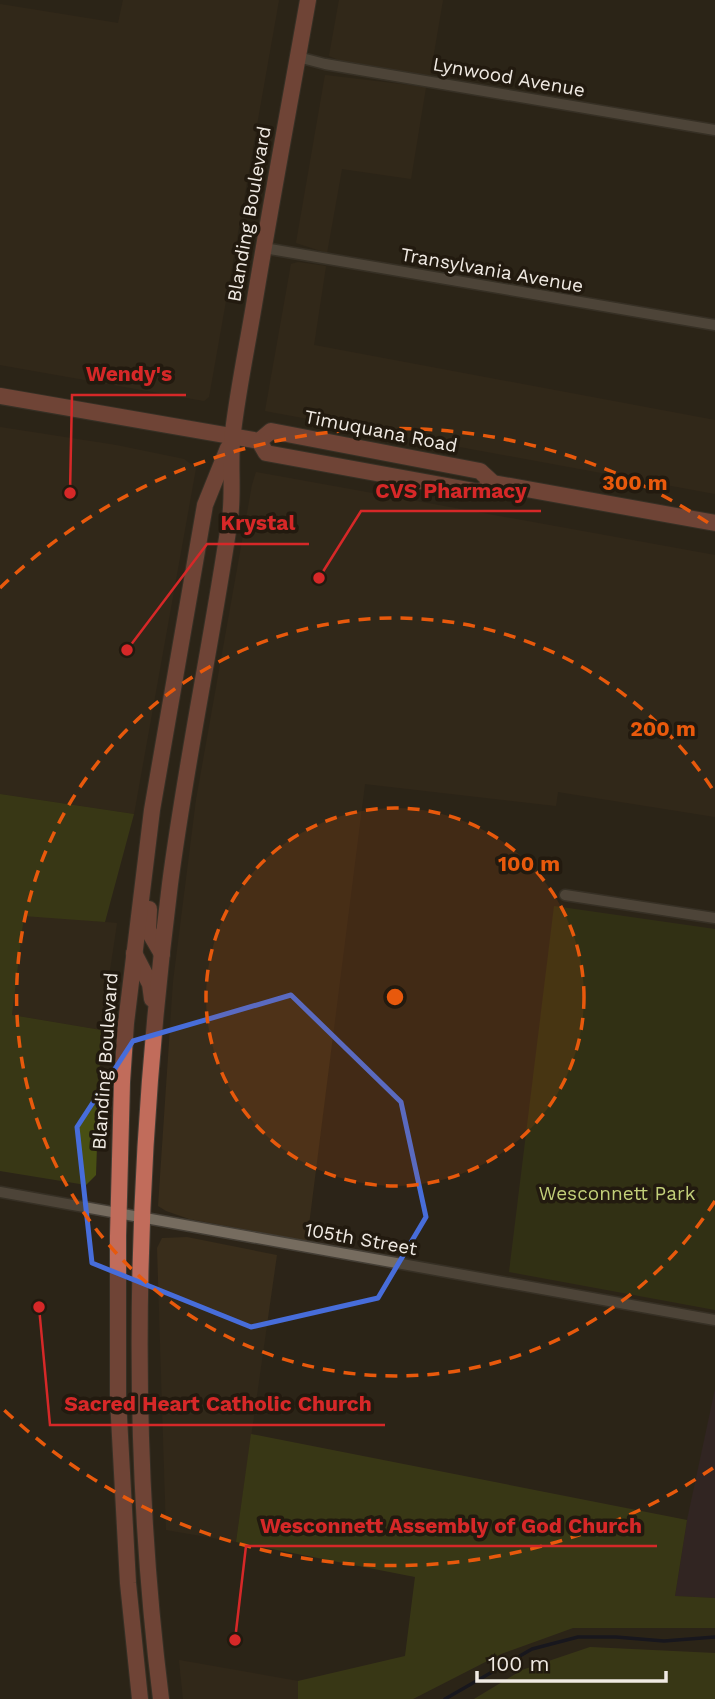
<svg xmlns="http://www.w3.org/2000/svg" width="715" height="1699" font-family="'Work Sans',sans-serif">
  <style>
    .built { fill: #392d1b }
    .education { fill: #38262f }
    .green { fill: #393f10 }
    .forest { fill: #484f13 }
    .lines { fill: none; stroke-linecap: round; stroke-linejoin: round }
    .stream { stroke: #000825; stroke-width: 3.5 }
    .minor-casing { stroke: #443e35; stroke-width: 13 }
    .primary-casing { stroke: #443e35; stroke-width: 18 }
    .minor { stroke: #766c5f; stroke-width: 10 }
    .primary { stroke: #c16c5b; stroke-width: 16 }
    .marked { fill: none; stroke: #476dda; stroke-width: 5; stroke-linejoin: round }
    .ring { fill: none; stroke: #e8590c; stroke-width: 3.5; stroke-dasharray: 12 9 }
    .labels { text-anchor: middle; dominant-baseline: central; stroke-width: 7; stroke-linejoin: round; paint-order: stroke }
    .street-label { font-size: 19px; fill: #f0eae3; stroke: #221a0f }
    .park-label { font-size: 19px; fill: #c2cf79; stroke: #221a0f }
    .centre { fill: #e8590c; stroke: #221a0f; stroke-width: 3.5 }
    .ring-label { font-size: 21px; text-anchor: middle; font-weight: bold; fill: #e8590c; stroke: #221a0f; stroke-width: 7; stroke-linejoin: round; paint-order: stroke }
    .leader { fill: none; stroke: #d62828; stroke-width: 2.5 }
    .callout-dot { fill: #d62828; stroke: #221a0f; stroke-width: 2.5 }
    .callout-label { font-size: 21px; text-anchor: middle; font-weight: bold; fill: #d62828; stroke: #221a0f; stroke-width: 7; stroke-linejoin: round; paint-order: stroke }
  </style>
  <rect width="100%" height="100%" fill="#2c2418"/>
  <g class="built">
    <path d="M123,0H279L209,397L204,401L0,365V4L118,23Z"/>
    <path d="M339,0H443L430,76L341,61L329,56Z"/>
    <path d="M325,75L426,87L411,179L342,169L327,253L296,243Z"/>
    <path d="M298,262L326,266L314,345L715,420V494L265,411L291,264Z"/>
    <path d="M0,427L116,445L184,459L196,468L134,814L0,794Z"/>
    <path d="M256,472L715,555V817L558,792L556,806L365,784L307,1241L189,1219L166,1211L158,1206L173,982L196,800L252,485Z"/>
    <path d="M24,915L117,923L101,1030L12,1015Z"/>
    <path d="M187,1237L277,1255L236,1542L166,1530L157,1248L162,1238Z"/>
    <path d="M179,1660L298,1681V1699H183Z"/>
  </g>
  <path class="education" d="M715,1389V1598L675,1596L687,1520Z"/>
  <path class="green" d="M554,906L715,929V1310L509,1272Z"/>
  <g class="forest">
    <path d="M0,794L134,814L105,922L24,916L12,1015L101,1030L96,1175L86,1185L0,1171Z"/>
    <path d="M251,1434L687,1520L675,1596L715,1598V1628H573L501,1654L413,1699H298V1681L405,1656L415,1577L236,1542Z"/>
    <path d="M590,1647L715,1653V1699H474L522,1670Z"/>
  </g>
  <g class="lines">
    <path class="stream" d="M445,1699L532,1649L578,1637H616L664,1641L715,1637"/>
    <g class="minor-casing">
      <g id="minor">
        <path d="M298,57L325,64L715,130"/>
        <path d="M264,248L715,325"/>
        <path d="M565,895L715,918"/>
        <path d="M0,1192L715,1320"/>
      </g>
    </g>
    <g class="primary-casing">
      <g id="primary">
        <path d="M0,396L259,441L271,431L480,471L493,483L715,523"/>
        <path d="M259,441L266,453L480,492L493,483"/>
        <path d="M149,909L148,930L162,954"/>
        <path d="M134,953L150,984L152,999"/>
        <path d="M140,1699L128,1583L118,1399V1236L122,1082L126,1023L152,810L205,505L228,448"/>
        <path d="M161,1699C127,1429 136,1153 170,884C186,761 212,641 230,518C234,490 229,461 233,432C238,390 247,347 254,305C271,203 290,102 308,0"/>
      </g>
    </g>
    <use href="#minor" class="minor"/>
    <use href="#primary" class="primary"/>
  </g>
  <path d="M0 0H715V1699H0ZM291,995L401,1102L426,1217L378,1298L251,1327L92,1263L77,1127L133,1041Z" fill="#2c2418" fill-opacity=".55" fill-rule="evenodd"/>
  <path class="marked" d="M291,995L401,1102L426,1217L378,1298L251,1327L92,1263L77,1127L133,1041Z"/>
  <circle cx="395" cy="997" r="189" fill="#e8590c" fill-opacity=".12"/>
  <g class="ring">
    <circle cx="395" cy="997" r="189"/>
    <path d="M715 1201A379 379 0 1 1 715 793"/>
    <path d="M713 1468A568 568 0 0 1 0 1406M0 588A568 568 0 0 1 713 526"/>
  </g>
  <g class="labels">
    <g class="street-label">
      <text transform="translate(509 77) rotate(10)">Lynwood Avenue</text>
      <text transform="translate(249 214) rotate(-80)">Blanding Boulevard</text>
      <text transform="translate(492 270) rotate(10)">Transylvania Avenue</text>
      <text transform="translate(381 431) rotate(11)">Timuquana Road</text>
      <text transform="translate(105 1061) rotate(-86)">Blanding Boulevard</text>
      <text transform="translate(361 1239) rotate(10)">105th Street</text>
    </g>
    <g class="park-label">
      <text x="617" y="1193">Wesconnett Park</text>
    </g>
  </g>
  <circle cx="395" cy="997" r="10" class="centre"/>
  <g class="ring-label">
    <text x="635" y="490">300 m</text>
    <text x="663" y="736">200 m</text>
    <text x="529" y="871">100 m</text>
  </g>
  <path class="leader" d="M70 493L72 395H186M319 578L361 511H541M127 650L207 544H309M39 1307L50 1425H385M235 1640L246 1546H657"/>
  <g class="callout-dot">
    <circle cx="70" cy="493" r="7"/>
    <circle cx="319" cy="578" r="7"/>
    <circle cx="127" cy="650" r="7"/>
    <circle cx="39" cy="1307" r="7"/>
    <circle cx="235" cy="1640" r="7"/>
  </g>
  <g class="callout-label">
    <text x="129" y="381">Wendy's</text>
    <text x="451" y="498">CVS Pharmacy</text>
    <text x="258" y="530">Krystal</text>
    <text x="218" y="1411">Sacred Heart Catholic Church</text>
    <text x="451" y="1533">Wesconnett Assembly of God Church</text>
  </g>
  <path d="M477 1671v10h189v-10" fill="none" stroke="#f0eae3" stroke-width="3.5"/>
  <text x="488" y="1671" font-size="21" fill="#f0eae3" stroke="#221a0f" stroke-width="5" paint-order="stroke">100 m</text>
</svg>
